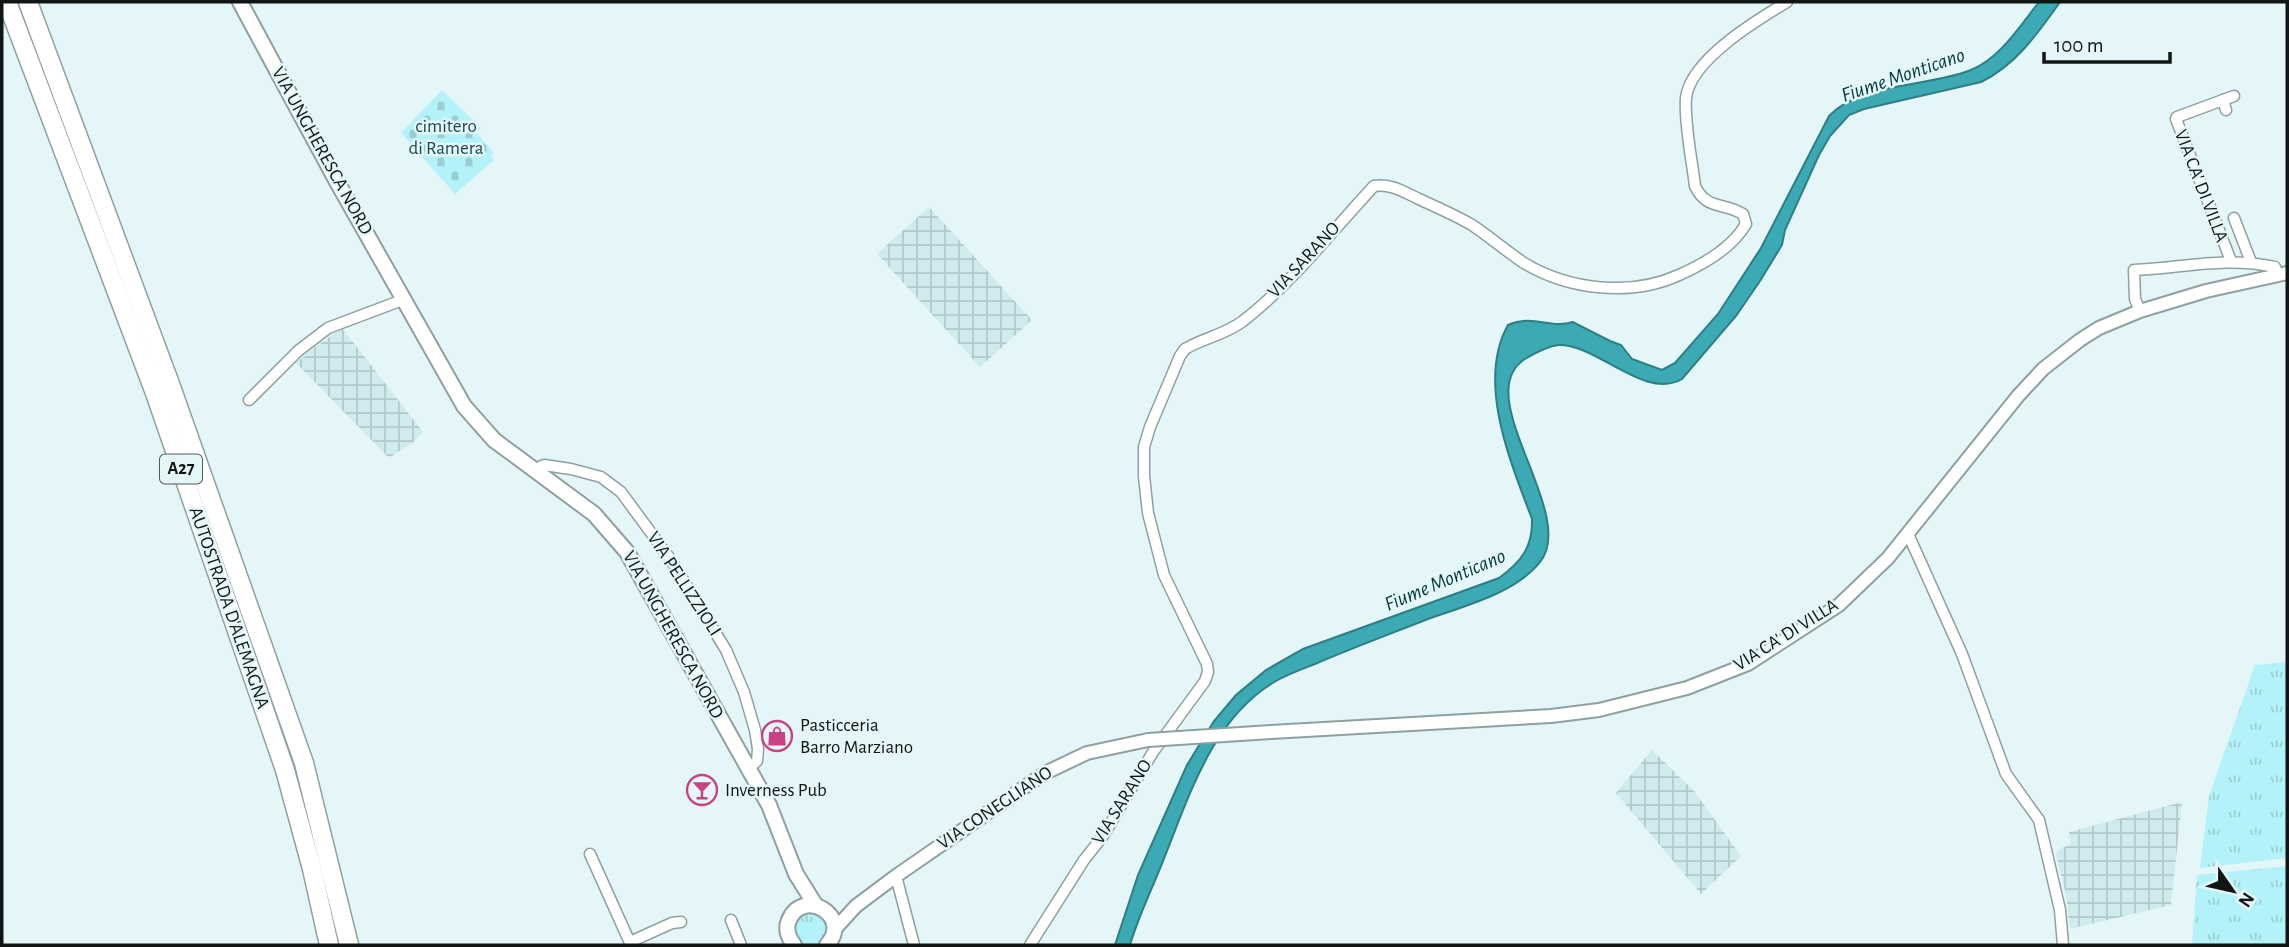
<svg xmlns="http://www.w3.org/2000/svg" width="2289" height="947" font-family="'Alegreya Sans',sans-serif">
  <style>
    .industrial { fill: url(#industrial-grid) }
    .grass { fill: url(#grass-tufts) }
    .cemetery { fill: url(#cemetery-stones) }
    .water { fill: #3baab4; stroke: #2e7e85; stroke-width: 2 }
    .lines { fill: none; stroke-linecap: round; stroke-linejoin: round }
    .minor-casing { stroke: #8fa0a1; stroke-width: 13 }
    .tertiary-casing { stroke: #8fa0a1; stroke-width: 16 }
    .secondary-casing { stroke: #8fa0a1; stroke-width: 18 }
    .motorway-casing { stroke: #8fa0a1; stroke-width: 21 }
    .minor { stroke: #fff; stroke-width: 10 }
    .tertiary { stroke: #fff; stroke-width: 12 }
    .secondary { stroke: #fff; stroke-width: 14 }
    .motorway { stroke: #fff; stroke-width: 18 }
    .tertiary-bridge-casing { stroke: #8fa0a1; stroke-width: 16; stroke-linecap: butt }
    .tertiary-bridge { stroke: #fff; stroke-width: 12 }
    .labels { text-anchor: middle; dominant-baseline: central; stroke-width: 5; stroke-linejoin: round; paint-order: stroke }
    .shield { fill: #e5f6f8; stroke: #50595a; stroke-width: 2 }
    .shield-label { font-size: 18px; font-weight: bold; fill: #101616 }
    .park-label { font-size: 19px; fill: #1a4a4f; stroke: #e5f6f8 }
    .street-label { font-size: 19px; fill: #101616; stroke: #e5f6f8 }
    .poi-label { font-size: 19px; fill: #101616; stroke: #e5f6f8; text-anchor: start }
    .water-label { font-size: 21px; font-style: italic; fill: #02383c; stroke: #e5f6f8 }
  </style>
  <defs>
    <pattern id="industrial-grid" width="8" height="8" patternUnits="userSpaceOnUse" patternTransform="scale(1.75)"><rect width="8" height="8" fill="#d0ebee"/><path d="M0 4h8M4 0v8" fill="none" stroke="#b2c9cb"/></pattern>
    <pattern id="grass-tufts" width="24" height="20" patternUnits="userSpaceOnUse" patternTransform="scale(1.75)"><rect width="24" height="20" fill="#b3f2f8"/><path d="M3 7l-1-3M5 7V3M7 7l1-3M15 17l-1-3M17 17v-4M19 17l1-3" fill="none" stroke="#99cfd4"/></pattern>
    <pattern id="cemetery-stones" width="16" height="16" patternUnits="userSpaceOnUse" patternTransform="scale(1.75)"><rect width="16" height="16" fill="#b3f2f8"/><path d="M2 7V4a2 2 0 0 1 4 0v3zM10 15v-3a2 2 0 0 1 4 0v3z" fill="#99cfd4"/></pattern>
  </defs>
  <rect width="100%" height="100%" fill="#e5f6f8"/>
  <g class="industrial">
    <path d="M929,207L1032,320L980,367L877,254Z"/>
    <path d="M342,328L423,432L413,442L389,458L296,363L314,348Z"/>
    <path d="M1652,750L1694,791L1741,856L1701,894L1616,793Z"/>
    <path d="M2182,802L2171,905L2070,929L2066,894L2056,855L2058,850L2071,844L2069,832Z"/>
  </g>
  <g class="grass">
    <path d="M2287,662V858L2200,868L2209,796L2255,665Z"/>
    <path d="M2287,866V945H2192L2197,875Z"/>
    <circle cx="811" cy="929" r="17"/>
  </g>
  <path class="cemetery" d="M442,90L481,128L476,132L494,153L491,156L494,160L455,194L401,133Z"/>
  <path class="water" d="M2039,2H2060C2038,33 2016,65 1981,82L1864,109L1849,115L1830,136L1819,155L1785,230L1782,245L1760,281L1736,316L1682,379C1645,401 1597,344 1559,345C1547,346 1535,353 1525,359C1468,395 1579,514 1540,562C1516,593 1464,606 1428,619C1390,634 1352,648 1315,664C1302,669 1288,674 1276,681C1212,718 1189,797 1163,861C1152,889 1138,917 1130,945H1115L1138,875L1187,765L1214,721L1236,695L1266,670L1303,649L1499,578C1521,562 1533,547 1532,519C1511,463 1476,382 1508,325C1533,314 1550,329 1573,322L1610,341L1621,345L1632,359L1662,370L1675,363L1718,314L1761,248L1829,116C1861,82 1929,87 1971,70C2000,58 2020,26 2039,2Z"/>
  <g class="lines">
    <g class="minor-casing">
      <g id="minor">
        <path d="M2223,100L2234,96"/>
        <path d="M2226,110L2223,100L2177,117L2176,119L2231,261"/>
        <path d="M2234,218L2251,262"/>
        <path d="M2140,311L2135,299L2134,270C2183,268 2226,256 2275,267L2278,275"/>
        <path d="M249,400L298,351L328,328L405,299"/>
        <path d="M533,470L544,465L571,469L601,477L621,492L671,560L726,650L744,692L755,730L758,749L757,761L748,769"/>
        <path d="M1908,534L1962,654L2006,774L2039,820L2060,910L2063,945"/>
        <path d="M590,854L631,945"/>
        <path d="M896,876L914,945"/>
        <path d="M731,920L741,945"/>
        <path d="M630,942L672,923L681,922"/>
        <path d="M1030,945L1084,860L1103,836L1153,752L1205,681L1208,672L1207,664L1164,575L1148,513L1144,476V447L1150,427L1180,356L1185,349C1203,338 1227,334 1243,321C1292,283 1332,231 1374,186C1390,183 1404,192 1419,199C1436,207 1455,215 1472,225C1490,237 1506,251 1524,263C1569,290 1631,297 1679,275C1704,264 1732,248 1746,224L1743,214C1723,202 1706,210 1695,186C1692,160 1684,123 1686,98C1690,60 1757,20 1787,2"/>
      </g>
    </g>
    <g class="tertiary-casing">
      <g id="tertiary">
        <path d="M1271,732L1551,716L1599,710L1687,688L1748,664L1839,605L1888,558L2018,396L2043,369L2080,340L2099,328L2140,311L2206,291L2287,273"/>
        <path d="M835,929L856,906L896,876L1045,773L1087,753L1148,740"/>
      </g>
    </g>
    <g class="secondary-casing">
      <g id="secondary">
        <path d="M240,2L336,180L464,406L494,440L594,514L627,552L769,805L796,874L816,906"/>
        <path d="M794,945C788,937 785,929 789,920C803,887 853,916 827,945"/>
      </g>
    </g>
    <g class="motorway-casing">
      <g id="motorway">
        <path d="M7,2L155,393L285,770L312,869L329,945"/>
        <path d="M28,2L170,384L304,763L349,945"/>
      </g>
    </g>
    <use href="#minor" class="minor"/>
    <use href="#tertiary" class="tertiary"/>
    <use href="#secondary" class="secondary"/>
    <use href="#motorway" class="motorway"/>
    <g class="tertiary-bridge-casing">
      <path id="tertiary-bridge" d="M1148,740L1271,732"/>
    </g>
    <use href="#tertiary-bridge" class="tertiary-bridge"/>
  </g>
  <defs>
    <g id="shop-ring" transform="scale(1.575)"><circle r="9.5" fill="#e5f6f8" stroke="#c84284" stroke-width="1.5"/><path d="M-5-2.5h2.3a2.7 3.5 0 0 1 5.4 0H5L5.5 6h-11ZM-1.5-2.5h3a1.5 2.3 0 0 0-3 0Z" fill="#c84284"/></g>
    <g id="bar-ring" transform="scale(1.575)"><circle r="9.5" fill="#e5f6f8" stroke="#c84284" stroke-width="1.5"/><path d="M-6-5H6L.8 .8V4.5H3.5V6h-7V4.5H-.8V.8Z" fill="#c84284"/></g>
  </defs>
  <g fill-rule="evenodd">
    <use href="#shop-ring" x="777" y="736"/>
    <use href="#bar-ring" x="702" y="790"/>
  </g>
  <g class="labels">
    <rect class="shield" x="160" y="454.5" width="42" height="29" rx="5"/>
    <g class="shield-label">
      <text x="181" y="469">A27</text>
    </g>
    <g class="park-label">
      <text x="446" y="126">cimitero<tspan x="446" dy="22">di Ramera</tspan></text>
    </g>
    <g class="street-label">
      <text transform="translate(322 151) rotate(61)">VIA UNGHERESCA NORD</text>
      <text transform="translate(2201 186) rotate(69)">VIA CA' DI VILLA</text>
      <text transform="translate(1304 260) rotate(-47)">VIA SARANO</text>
      <text transform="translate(684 584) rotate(57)">VIA PELLIZZIOLI</text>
      <text transform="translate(229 608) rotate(71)">AUTOSTRADA D'ALEMAGNA</text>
      <text transform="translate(673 635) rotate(61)">VIA UNGHERESCA NORD</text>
      <text transform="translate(1786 635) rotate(-32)">VIA CA' DI VILLA</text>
      <text transform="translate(1122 802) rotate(-58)">VIA SARANO</text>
      <text transform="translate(995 808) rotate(-34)">VIA CONEGLIANO</text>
    </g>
    <g class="poi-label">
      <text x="800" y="725">Pasticceria<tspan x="800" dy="22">Barro Marziano</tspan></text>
      <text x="725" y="790">Inverness Pub</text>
    </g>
    <g class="water-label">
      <text transform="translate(1903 75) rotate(-19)">Fiume Monticano</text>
      <text transform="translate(1445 580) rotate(-23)">Fiume Monticano</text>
    </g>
  </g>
  <rect width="2289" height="947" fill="none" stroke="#101616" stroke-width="7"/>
  <g transform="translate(2233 891) rotate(124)" stroke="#e5f6f8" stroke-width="5" paint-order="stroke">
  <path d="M0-5L12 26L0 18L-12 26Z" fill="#101616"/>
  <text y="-10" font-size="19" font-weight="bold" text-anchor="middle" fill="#101616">N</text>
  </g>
  <path d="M2044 52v10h126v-10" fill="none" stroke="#101616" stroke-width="3.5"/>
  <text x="2054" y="52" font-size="21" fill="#101616" stroke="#e5f6f8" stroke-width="5" paint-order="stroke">100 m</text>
</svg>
